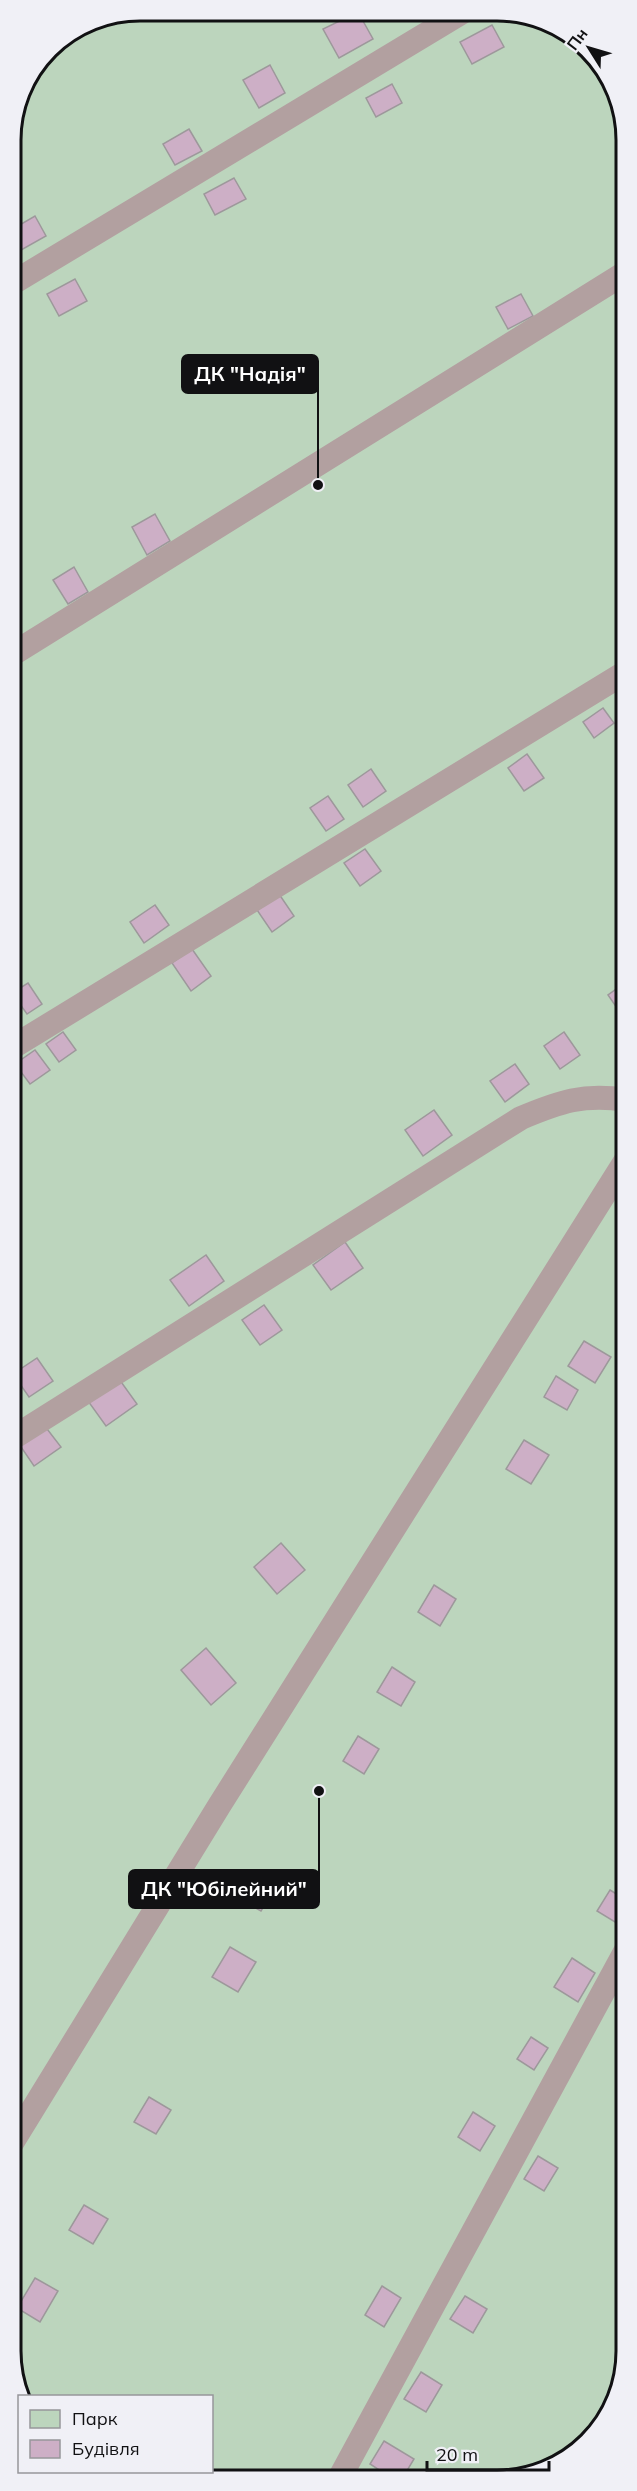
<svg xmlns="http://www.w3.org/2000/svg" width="637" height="2491" font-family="Mulish,sans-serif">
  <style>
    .green { fill: #bcd5bd }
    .building { fill: #cdafc6; stroke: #9d989b; stroke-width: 1.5 }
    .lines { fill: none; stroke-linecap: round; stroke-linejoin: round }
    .service { stroke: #b2a0a0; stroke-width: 24 }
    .rim { fill: none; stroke: #111113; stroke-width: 3 }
    .leader { fill: none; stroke: #111113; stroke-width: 2 }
    .callout-dot { fill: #111113; stroke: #f0f0f6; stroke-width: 2 }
    .callout { fill: #111113; stroke: #111113; stroke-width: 2 }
    .callout-label { font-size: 20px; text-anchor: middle; font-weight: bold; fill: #fff }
  </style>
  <rect width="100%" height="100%" fill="#e3e3e9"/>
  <path class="green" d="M140,11L523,13L589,49L625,123L626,2359L594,2437L555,2467L514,2479L114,2478L103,2472H212V2396H25L12,2368L11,132L20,90L49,48L91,20Z"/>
  <g class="building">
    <path d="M358,12L373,39L339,58L323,29Z"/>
    <path d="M492,25L504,47L472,64L460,42Z"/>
    <path d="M270,65L285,93L259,108L243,80Z"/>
    <path d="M392,84L402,103L376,117L366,98Z"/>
    <path d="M189,129L202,151L175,165L163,144Z"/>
    <path d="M234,178L246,199L215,215L204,194Z"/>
    <path d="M35,216L46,236L14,254L11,249V230Z"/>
    <path d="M75,279L87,301L59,316L47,294Z"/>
    <path d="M521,294L533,316L508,329L496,307Z"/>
    <path d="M155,514L170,541L147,555L132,527Z"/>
    <path d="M74,567L88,592L68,604L53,580Z"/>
    <path d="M603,708L614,723L594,738L583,722Z"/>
    <path d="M527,754L544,778L524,791L508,768Z"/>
    <path d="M371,769L386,791L363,807L348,785Z"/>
    <path d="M328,796L344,819L326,831L310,808Z"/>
    <path d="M365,849L381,871L360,886L344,863Z"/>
    <path d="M279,894L294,916L272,932L257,910Z"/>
    <path d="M155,905L169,925L144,943L130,922Z"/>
    <path d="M192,949L211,976L191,991L172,963Z"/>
    <path d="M626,982V1021L608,995Z"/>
    <path d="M28,983L42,1004L27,1014L12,993Z"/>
    <path d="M63,1032L76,1050L59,1062L46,1044Z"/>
    <path d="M564,1032L580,1055L560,1069L544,1046Z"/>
    <path d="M35,1050L50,1070L30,1084L15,1064Z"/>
    <path d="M515,1064L529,1084L505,1102L490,1081Z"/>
    <path d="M434,1110L452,1135L423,1156L405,1130Z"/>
    <path d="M345,1242L363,1268L331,1290L313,1265Z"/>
    <path d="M206,1255L224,1281L189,1306L170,1280Z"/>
    <path d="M626,1284V1302L618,1297Z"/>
    <path d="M264,1305L282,1330L260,1345L242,1320Z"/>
    <path d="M584,1341L611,1357L595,1383L568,1366Z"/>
    <path d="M37,1358L53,1381L29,1397L13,1374Z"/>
    <path d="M556,1376L578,1390L567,1410L544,1397Z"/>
    <path d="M119,1379L137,1404L106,1426L88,1401Z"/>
    <path d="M44,1425L61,1447L34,1466L19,1444Z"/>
    <path d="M524,1440L549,1455L531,1484L506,1469Z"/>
    <path d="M281,1543L305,1570L277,1594L254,1567Z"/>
    <path d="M434,1585L456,1599L440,1626L418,1612Z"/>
    <path d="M206,1648L236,1683L211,1705L181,1670Z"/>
    <path d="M392,1667L415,1682L401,1706L377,1692Z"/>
    <path d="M358,1736L379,1749L364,1774L343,1761Z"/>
    <path d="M257,1875L276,1886L261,1911L241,1900Z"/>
    <path d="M610,1890L626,1900V1905L615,1922L597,1911Z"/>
    <path d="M230,1947L256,1962L238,1992L212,1977Z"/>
    <path d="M572,1958L595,1973L578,2002L554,1987Z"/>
    <path d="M531,2037L548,2048L534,2070L517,2059Z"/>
    <path d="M149,2097L171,2110L156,2134L134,2122Z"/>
    <path d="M473,2112L495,2126L480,2151L458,2137Z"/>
    <path d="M538,2156L558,2168L544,2191L524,2179Z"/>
    <path d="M84,2205L108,2219L93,2244L69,2230Z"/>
    <path d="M35,2278L58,2291L40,2322L17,2308Z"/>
    <path d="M382,2286L401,2298L384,2327L365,2315Z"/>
    <path d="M465,2296L487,2309L473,2333L450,2319Z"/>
    <path d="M421,2372L442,2385L426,2412L404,2399Z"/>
    <path d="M384,2441L414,2459L402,2479H393L370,2464Z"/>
  </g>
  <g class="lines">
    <g class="service">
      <path d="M11,284L461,13"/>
      <path d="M11,655L625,273"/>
      <path d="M11,1048L626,672"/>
      <path d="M11,1439L521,1118C559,1102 584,1093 626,1100"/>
      <path d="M12,2143L219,1806L626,1160"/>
      <path d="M339,2479L626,1950"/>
    </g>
  </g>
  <path d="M0 0H637V2491H0ZM140 21H497A119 119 0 0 1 616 140V2351A119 119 0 0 1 497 2470H140A119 119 0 0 1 21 2351V140A119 119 0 0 1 140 21Z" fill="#f0f0f6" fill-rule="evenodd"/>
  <path class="rim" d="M140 21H497A119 119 0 0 1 616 140V2351A119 119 0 0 1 497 2470H140A119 119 0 0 1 21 2351V140A119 119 0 0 1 140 21Z"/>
  <path class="leader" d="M318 485L318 374M319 1791L319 1889"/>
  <g class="callout-dot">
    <circle cx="318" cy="485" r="6"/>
    <circle cx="319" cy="1791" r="6"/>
  </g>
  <g class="callout">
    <rect x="182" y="355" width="136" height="38" rx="6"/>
    <rect x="129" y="1870" width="190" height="38" rx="6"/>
  </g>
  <g class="callout-label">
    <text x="250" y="381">ДК "Надія"</text>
    <text x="224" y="1896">ДК "Юбілейний"</text>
  </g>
  <rect x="18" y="2395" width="195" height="78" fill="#f0f0f6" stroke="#97979b" stroke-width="1.5"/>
  <rect x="30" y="2410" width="30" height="18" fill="#bcd5bd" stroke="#97979b" stroke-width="1.5"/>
  <text x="72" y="2425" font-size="18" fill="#111113">Парк</text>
  <rect x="30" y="2440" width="30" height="18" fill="#cdafc6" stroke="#97979b" stroke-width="1.5"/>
  <text x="72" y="2455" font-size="18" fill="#111113">Будівля</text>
  <g transform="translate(589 48) rotate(307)" stroke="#f0f0f6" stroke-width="4.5" paint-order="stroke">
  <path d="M0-4.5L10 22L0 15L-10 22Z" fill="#111113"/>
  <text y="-9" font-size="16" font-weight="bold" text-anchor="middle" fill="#111113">Пн</text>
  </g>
  <path d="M427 2461v9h122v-9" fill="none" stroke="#111113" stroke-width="3"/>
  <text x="436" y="2461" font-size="18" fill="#111113" stroke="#f0f0f6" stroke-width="4.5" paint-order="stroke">20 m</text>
</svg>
